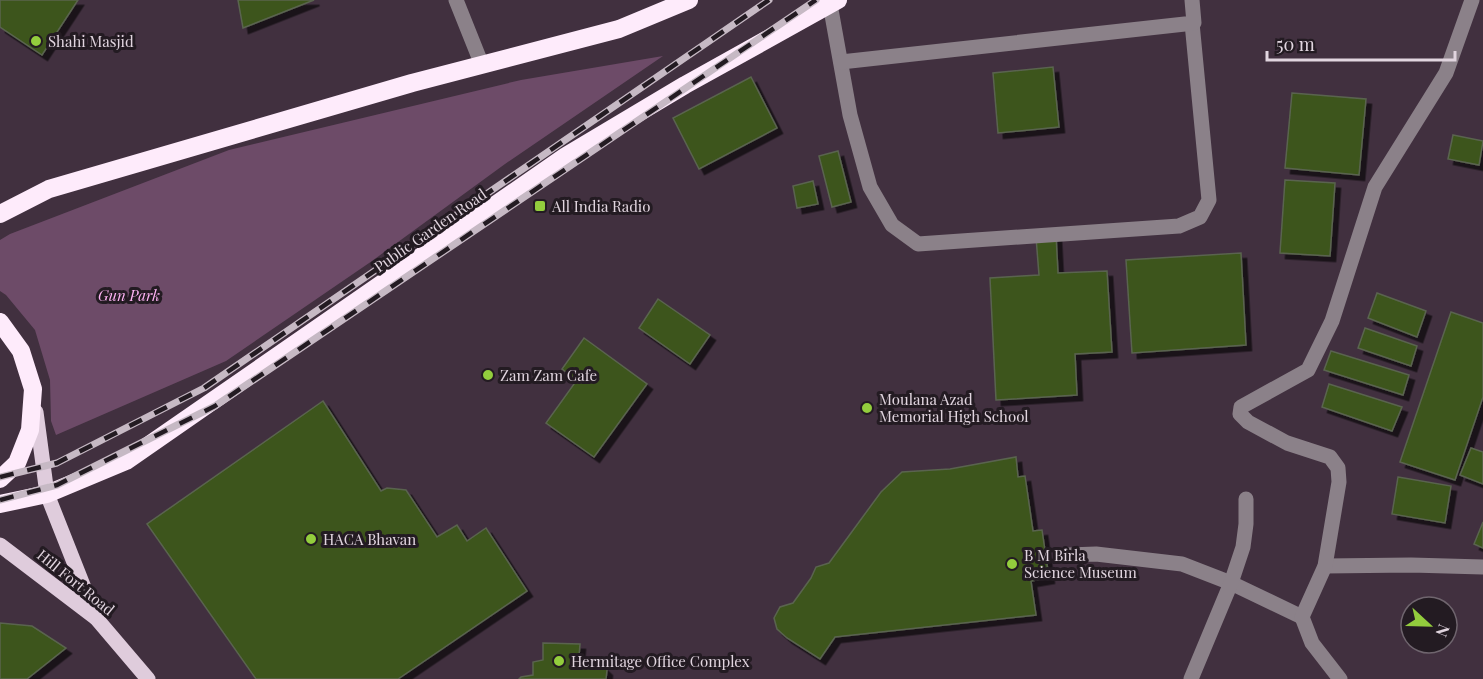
<svg xmlns="http://www.w3.org/2000/svg" width="1483" height="679" font-family="'Playfair Display',serif">
  <style>
    .green { fill: #6d4b68 }
    .building { fill: #3c551a; stroke: #5a644f; stroke-width: 1.5; filter: url(#shadow) }
    .lines { fill: none; stroke-linecap: round; stroke-linejoin: round }
    .minor { stroke: #8b8189; stroke-width: 15 }
    .major { stroke: #dfccdc; stroke-width: 15 }
    .highway { stroke: #feebfb; stroke-width: 18 }
    .rail-casing { stroke: #c6b9c4; stroke-width: 7 }
    .rail { stroke: #231b22; stroke-width: 4.5; stroke-dasharray: 14; stroke-linecap: butt }
    .poi-dot { fill: #93cd3d; stroke: #231b22; stroke-width: 2 }
    .labels { text-anchor: middle; dominant-baseline: central; stroke-width: 6; stroke-linejoin: round; paint-order: stroke }
    .poi-label { font-size: 15px; fill: #e1d5df; stroke: #231b22; text-anchor: start }
    .street-label { font-size: 15px; fill: #e1d5df; stroke: #231b22 }
    .park-label { font-size: 15px; font-style: italic; fill: #feb3f4; stroke: #231b22 }
  </style>
  <defs>
    <filter id="shadow"><feDropShadow dx="5.5" dy="5.5" stdDeviation="0" flood-color="#0009"/></filter>
  </defs>
  <rect width="100%" height="100%" fill="#41303f"/>
  <path class="green" d="M663,56L505,164L372,261L226,361L56,435L51,421L50,380L35,330L6,295L0,291V240L10,234L229,150L521,80Z"/>
  <g class="building">
    <path d="M0,0H78L42,55L0,27Z"/>
    <path d="M238,0H314L243,28Z"/>
    <path d="M1053,67L1059,127L998,133L993,73Z"/>
    <path d="M751,77L777,128L699,169L673,118Z"/>
    <path d="M1292,93L1366,99L1359,175L1285,168Z"/>
    <path d="M1453,135L1483,141L1479,165L1448,159Z"/>
    <path d="M838,151L851,202L832,207L819,156Z"/>
    <path d="M1285,180L1335,183L1330,256L1280,253Z"/>
    <path d="M813,181L818,204L797,208L793,186Z"/>
    <path d="M1056,235L1058,273L1107,271L1112,352L1075,354L1077,395L996,400L990,278L1039,275L1036,237Z"/>
    <path d="M1241,253L1246,345L1132,353L1126,260Z"/>
    <path d="M1377,293L1426,311L1417,337L1368,318Z"/>
    <path d="M658,299L710,335L690,364L639,328Z"/>
    <path d="M1451,312L1483,323V397L1455,480L1400,462Z"/>
    <path d="M1365,328L1417,346L1411,366L1358,348Z"/>
    <path d="M584,338L647,384L594,457L546,423L577,380L562,369Z"/>
    <path d="M1331,351L1409,375L1403,395L1324,370Z"/>
    <path d="M1329,384L1402,407L1392,431L1322,407Z"/>
    <path d="M323,401L381,491L387,488L406,490L437,537L457,525L467,541L486,528L527,591L398,679H256L147,524Z"/>
    <path d="M1471,448L1483,452V484L1460,475Z"/>
    <path d="M1016,457L1018,477L1025,476L1033,531L1042,530L1049,578L1031,581L1036,615L835,637L820,659L787,638L777,629L774,618L780,607L793,603L811,578L816,567L829,563L881,492L902,472L950,469Z"/>
    <path d="M1398,477L1451,486L1445,523L1392,514Z"/>
    <path d="M1483,522V548L1474,544Z"/>
    <path d="M0,623L32,626L66,648L27,679H0Z"/>
    <path d="M543,643L580,644L578,668L596,660L607,670L606,679H519L521,677L533,675V662L543,660Z"/>
  </g>
  <g class="lines">
    <g class="minor">
      <path d="M456,0L482,65"/>
      <path d="M830,4L850,115L870,187L892,225L918,244L1179,226L1200,217L1209,200L1192,23"/>
      <path d="M841,62L1194,23L1192,0"/>
      <path d="M1069,555L1096,554L1182,564L1231,583L1302,617"/>
      <path d="M1325,566L1411,565L1483,567"/>
      <path d="M1191,679L1231,583L1243,547L1246,524V499"/>
      <path d="M1340,679L1312,643L1302,617L1325,566L1339,482L1338,468L1330,457L1287,443L1248,422L1240,414L1241,407L1308,370L1332,321L1375,187L1446,73L1472,0"/>
    </g>
    <g class="major">
      <path d="M36,412L47,494L96,618"/>
      <path d="M0,545L96,618L148,679"/>
    </g>
    <g class="highway">
      <path d="M0,214L49,189L412,83L619,29L689,0"/>
      <path d="M0,322L21,351L33,389L30,430L17,463L0,479"/>
      <path d="M0,504L47,494L126,461L566,156L685,85L838,0"/>
    </g>
    <g class="rail-casing">
      <g id="rail">
        <path d="M0,477L57,463L204,388L769,0"/>
        <path d="M0,500L57,485L215,406L816,0"/>
      </g>
    </g>
    <use href="#rail" class="rail"/>
  </g>
  <g class="poi-dot">
    <circle cx="36" cy="41" r="6"/>
    <rect x="534" y="200" width="12" height="12" rx="3"/>
    <circle cx="488" cy="375" r="6"/>
    <circle cx="867" cy="408" r="6"/>
    <circle cx="311" cy="539" r="6"/>
    <circle cx="1012" cy="564" r="6"/>
    <circle cx="559" cy="661" r="6"/>
  </g>
  <g class="labels">
    <g class="poi-label">
      <text x="48" y="41">Shahi Masjid</text>
      <text x="552" y="206">All India Radio</text>
      <text x="500" y="375">Zam Zam Cafe</text>
      <text x="879" y="399">Moulana Azad<tspan x="879" dy="17">Memorial High School</tspan></text>
      <text x="323" y="539">HACA Bhavan</text>
      <text x="1024" y="555">B M Birla<tspan x="1024" dy="17">Science Museum</tspan></text>
      <text x="571" y="661">Hermitage Office Complex</text>
    </g>
    <g class="street-label">
      <text transform="translate(430 230) rotate(-35)">Public Garden Road</text>
      <text transform="translate(76 582) rotate(39)">Hill Fort Road</text>
    </g>
    <g class="park-label">
      <text x="129" y="295">Gun Park</text>
    </g>
  </g>
  <g transform="translate(1429 625) rotate(112)"><circle r="28" fill="#231b22" stroke="#6f656e" stroke-width="1.5"/>
  <path d="M0-4.5L10 22L0 15L-10 22Z" fill="#93cd3d"/>
  <text y="-9" font-size="16" font-weight="bold" text-anchor="middle" fill="#e1d5df">N</text>
  </g>
  <path d="M1267 51v9h188v-9" fill="none" stroke="#e1d5df" stroke-width="3"/>
  <text x="1276" y="51" font-size="18" fill="#e1d5df" stroke="#231b22" stroke-width="4.5" paint-order="stroke">50 m</text>
</svg>
